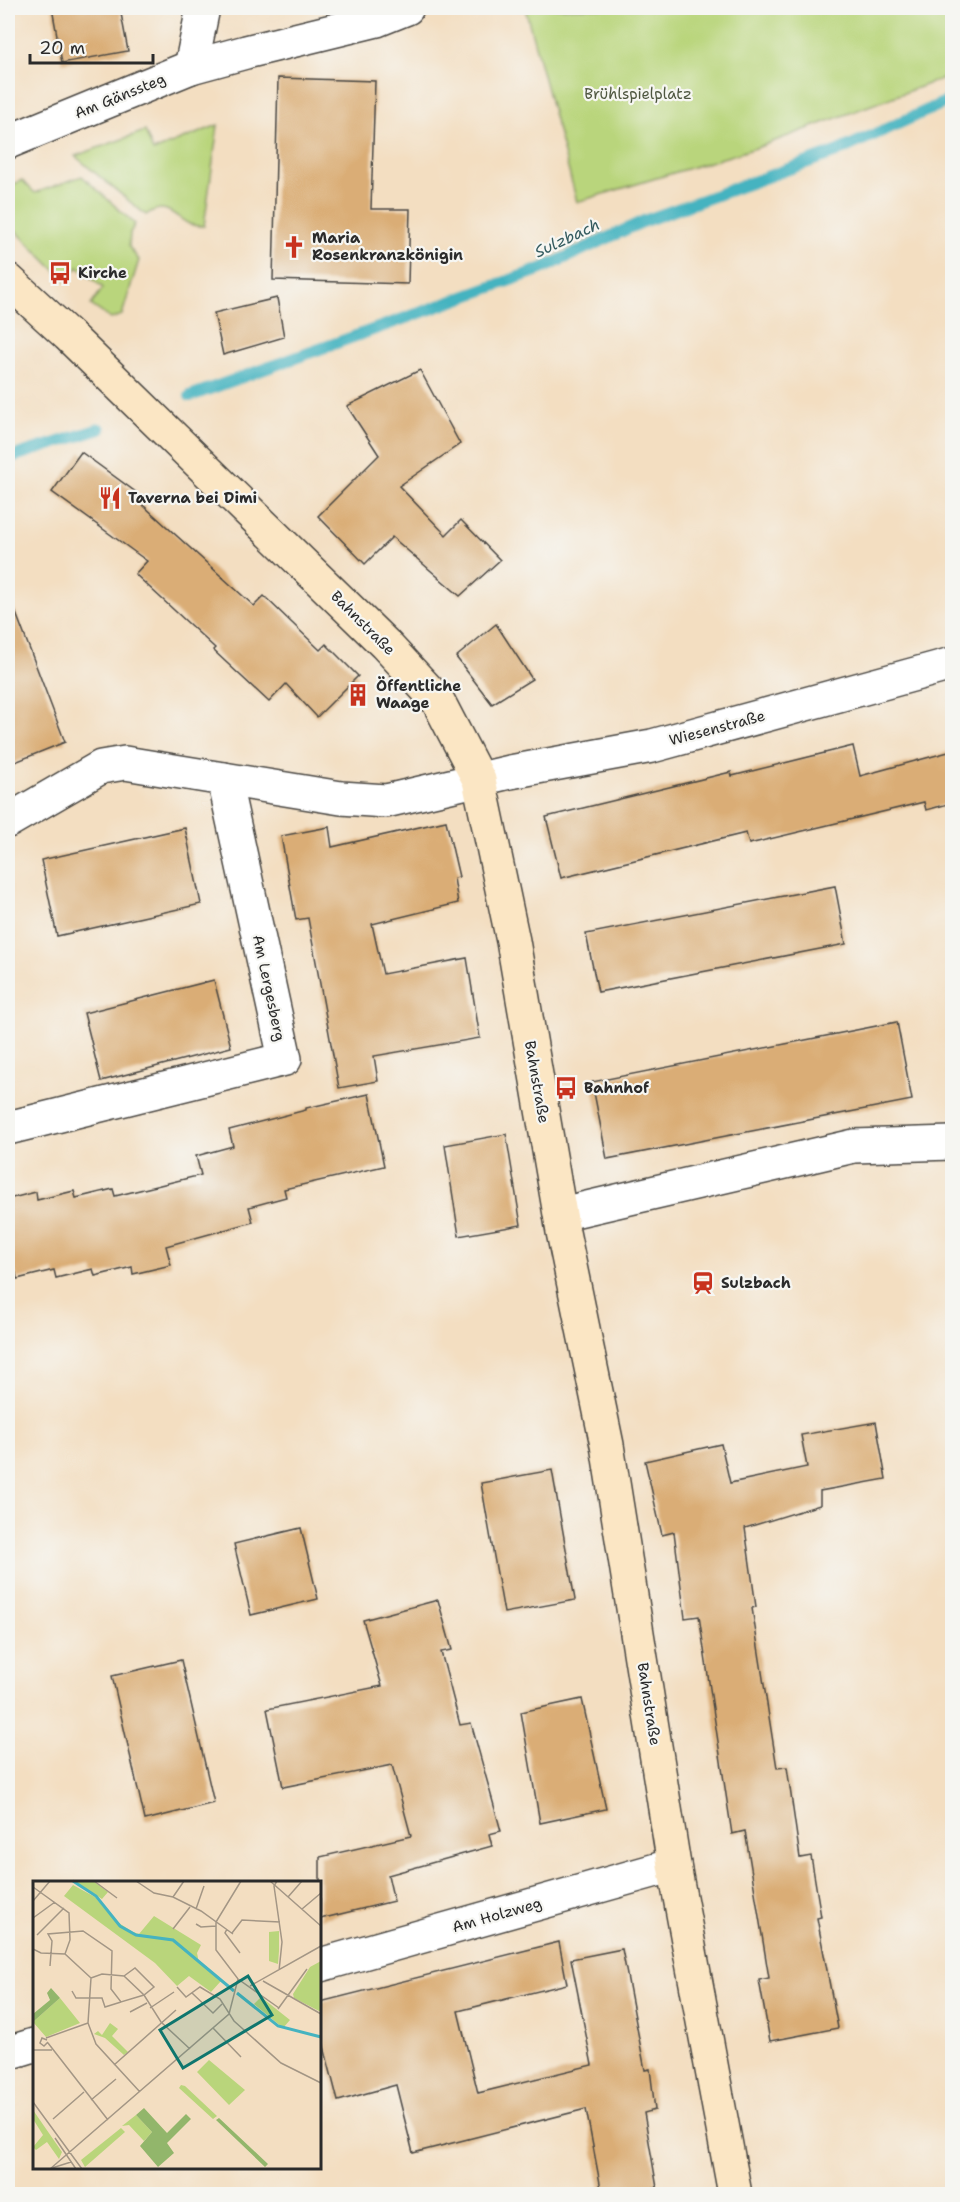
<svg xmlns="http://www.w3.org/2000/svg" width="960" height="2202" font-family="'Shantell Sans',sans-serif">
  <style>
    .green { fill: #b9d57b; stroke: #728053; stroke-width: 1.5 }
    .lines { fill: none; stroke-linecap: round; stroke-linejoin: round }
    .stream { stroke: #45b3c0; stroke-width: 12 }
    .building { fill: #daad76 }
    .street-casing { stroke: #494642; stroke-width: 36 }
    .secondary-casing { stroke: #494642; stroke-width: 36 }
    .street { stroke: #fff; stroke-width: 33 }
    .secondary { stroke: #fbe6c4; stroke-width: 33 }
    .labels { text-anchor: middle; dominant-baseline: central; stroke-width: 4.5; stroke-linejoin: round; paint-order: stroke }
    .park-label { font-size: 15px; fill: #4e563f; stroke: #f6f6f2 }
    .street-label { font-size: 15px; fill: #2b2b2b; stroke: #f6f6f2 }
    .poi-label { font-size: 15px; font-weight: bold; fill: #2b2b2b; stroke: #f6f6f2; text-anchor: start }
    .water-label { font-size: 16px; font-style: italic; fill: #345b5f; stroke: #f6f6f2 }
    .inset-river { fill: none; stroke: #45b3c0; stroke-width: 3 }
    .inset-road { fill: none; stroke: #a39685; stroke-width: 1.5 }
    .view { fill: #0f766e; fill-opacity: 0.15; stroke: #0f766e; stroke-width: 3 }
    .inset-edge { fill: none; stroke: #2b2b2b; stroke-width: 3 }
  </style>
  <rect width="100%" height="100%" fill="#f6f6f2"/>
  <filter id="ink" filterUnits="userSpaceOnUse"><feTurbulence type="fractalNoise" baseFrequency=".0167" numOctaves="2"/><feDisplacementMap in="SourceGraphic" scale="12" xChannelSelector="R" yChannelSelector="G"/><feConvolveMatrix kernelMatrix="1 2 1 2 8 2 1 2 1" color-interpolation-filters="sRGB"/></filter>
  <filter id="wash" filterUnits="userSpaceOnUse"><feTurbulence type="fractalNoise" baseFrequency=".008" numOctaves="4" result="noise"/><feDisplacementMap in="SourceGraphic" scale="24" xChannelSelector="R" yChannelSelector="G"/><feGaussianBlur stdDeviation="1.35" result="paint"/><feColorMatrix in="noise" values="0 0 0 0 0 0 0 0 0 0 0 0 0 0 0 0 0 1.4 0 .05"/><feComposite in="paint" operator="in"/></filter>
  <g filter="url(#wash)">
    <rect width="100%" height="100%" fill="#f3dec1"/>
    <g class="green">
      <path d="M525,8H952V75L756,148L577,202Z"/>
      <path d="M218,125L204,226C199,226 193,226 189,224C172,215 166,201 146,215L75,156L145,131L153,151Z"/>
      <path d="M82,176L135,224L130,233L129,247L139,260L122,315L111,319L91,305L103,288L78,267L66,281L8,223V187L22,180L35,193Z"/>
    </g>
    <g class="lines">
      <g class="stream">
        <path d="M190,396L541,269L644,221L836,152L952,99"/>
        <path d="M8,458L100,429"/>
      </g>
    </g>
    <g id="blocks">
      <g class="building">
        <path d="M52,8H120L128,51L62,63Z"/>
        <path d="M278,78L375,81L371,209H410L408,284L273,280Z"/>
        <path d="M277,298L284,337L223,355L214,313Z"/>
        <path d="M420,370L460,444L399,486L446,535L461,520L500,560L460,596L392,537L365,564L318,516L379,455L347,406Z"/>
        <path d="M81,452L137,493L134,497L254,606L264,596L320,650L326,644L358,676L317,717L286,684L269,702L213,650L215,648L135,574L147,561L52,492Z"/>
        <path d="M8,600H11L65,742L8,765Z"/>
        <path d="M496,624L532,679L492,704L456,657Z"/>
        <path d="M853,746L860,776L952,751V803L926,810L924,802L749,844L746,833L561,878L546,817L731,772L732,776Z"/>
        <path d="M446,821L459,877L454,878L458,903L372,924L383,974L467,958L480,1038L374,1056L378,1081L339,1088L308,918L296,920L281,836L329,827L332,847Z"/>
        <path d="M185,828L201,904L57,936L41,860Z"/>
        <path d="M835,886L846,944L598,992L586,934Z"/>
        <path d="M214,980L231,1047L101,1081L84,1013Z"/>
        <path d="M897,1022L912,1100L607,1159L592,1082Z"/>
        <path d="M369,1094L384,1166L284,1189L286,1197L249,1207L253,1222L166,1246L171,1265L133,1274L132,1267L95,1276L93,1269L56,1278L54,1270L17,1279L16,1273L8,1275V1199L36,1192L37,1200L74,1191L76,1198L113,1189L115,1196L201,1175L196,1156L233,1146L229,1130L306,1110V1108Z"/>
        <path d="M506,1134L521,1225L459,1236L445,1145Z"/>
        <path d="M876,1422L886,1479L820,1491V1505L745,1528L756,1607L752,1608L777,1768L787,1767L800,1858L811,1856L821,1917L817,1918L838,2028L770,2041L759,1980L769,1978L745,1831L732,1834L699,1616L685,1618L674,1532L662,1535L645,1461L721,1444L730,1483L807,1467L801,1435Z"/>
        <path d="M552,1470L575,1600L504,1613L481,1483Z"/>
        <path d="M301,1528L318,1599L251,1615L234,1544Z"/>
        <path d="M438,1600L452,1650L441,1652L460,1725L471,1723L501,1831L489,1834L492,1846L388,1875L394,1901L320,1919V1857L411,1836L392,1765L283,1787L267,1709L382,1686L363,1620Z"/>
        <path d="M181,1660L214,1803L145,1820L112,1676Z"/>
        <path d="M582,1699L606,1809L540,1823L521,1712Z"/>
        <path d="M559,1942L567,1984L458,2011L478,2093L592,2065L571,1959L622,1949L645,2070L650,2069L655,2110L644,2113L657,2188L624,2194H602L586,2109L413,2153L396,2085L338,2101L320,2031V2002Z"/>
      </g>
    </g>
  </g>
  <g filter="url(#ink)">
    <use href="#blocks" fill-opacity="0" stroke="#494642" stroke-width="1.5"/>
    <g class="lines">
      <g class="street-casing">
        <g id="street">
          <path d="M191,67L203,8"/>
          <path d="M8,142L191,67L246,52L377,20L407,8"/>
          <path d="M8,821L101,767L125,763L341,798L386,801L510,772L652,746L952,664"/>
          <path d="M8,1128L285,1059L224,779"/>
          <path d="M561,1214L854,1146L952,1143"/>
          <path d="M320,1965L674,1865"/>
          <path d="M8,2053L34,2045"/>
        </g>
      </g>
      <g class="secondary-casing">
        <path id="secondary" d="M8,280L68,335L385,644L438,701L479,780L513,941L563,1232L607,1445L674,1865L735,2194"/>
      </g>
      <use href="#street" class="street"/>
      <use href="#secondary" class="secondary"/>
    </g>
  </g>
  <defs>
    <g id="church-bare" transform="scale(1.8)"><path d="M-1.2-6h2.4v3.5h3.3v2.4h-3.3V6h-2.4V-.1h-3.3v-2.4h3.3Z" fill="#c8321e" stroke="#f6f6f2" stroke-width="2.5" paint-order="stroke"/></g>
    <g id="bus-bare" transform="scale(1.8)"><path d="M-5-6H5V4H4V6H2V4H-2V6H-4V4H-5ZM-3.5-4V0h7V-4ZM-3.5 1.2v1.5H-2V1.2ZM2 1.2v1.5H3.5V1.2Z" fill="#c8321e" stroke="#f6f6f2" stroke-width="2.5" paint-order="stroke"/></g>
    <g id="restaurant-bare" transform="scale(1.8)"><path d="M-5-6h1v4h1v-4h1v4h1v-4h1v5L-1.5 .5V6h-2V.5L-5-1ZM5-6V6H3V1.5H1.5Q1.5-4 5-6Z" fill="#c8321e" stroke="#f6f6f2" stroke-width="2.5" paint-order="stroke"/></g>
    <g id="building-bare" transform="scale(1.8)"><path d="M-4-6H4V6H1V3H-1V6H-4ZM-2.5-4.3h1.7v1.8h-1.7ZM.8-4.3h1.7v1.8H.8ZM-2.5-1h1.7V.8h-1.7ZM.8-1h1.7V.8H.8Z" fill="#c8321e" stroke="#f6f6f2" stroke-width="2.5" paint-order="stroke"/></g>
    <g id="station-bare" transform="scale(1.8)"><path d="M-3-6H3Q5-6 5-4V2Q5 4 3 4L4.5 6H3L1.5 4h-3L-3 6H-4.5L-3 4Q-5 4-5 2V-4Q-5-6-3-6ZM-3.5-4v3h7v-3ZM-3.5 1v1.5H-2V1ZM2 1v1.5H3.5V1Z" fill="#c8321e" stroke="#f6f6f2" stroke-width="2.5" paint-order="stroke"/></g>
  </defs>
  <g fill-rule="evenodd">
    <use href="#church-bare" x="294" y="247"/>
    <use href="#bus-bare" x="60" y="273"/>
    <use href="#restaurant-bare" x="110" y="498"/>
    <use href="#building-bare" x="358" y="695"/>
    <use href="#bus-bare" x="566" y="1088"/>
    <use href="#station-bare" x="703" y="1283"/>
  </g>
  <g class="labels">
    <g class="park-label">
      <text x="638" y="94">Brühlspielplatz</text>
    </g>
    <g class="street-label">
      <text transform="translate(120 96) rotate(-22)">Am Gänssteg</text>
      <text transform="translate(363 623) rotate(45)">Bahnstraße</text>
      <text transform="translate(717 728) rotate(-15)">Wiesenstraße</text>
      <text transform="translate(269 988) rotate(78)">Am Lergesberg</text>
      <text transform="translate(537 1082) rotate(80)">Bahnstraße</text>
      <text transform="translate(649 1704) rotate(81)">Bahnstraße</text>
      <text transform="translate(497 1915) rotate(-16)">Am Holzweg</text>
    </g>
    <g class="poi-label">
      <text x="312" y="238">Maria<tspan x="312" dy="17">Rosenkranzkönigin</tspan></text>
      <text x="78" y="273">Kirche</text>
      <text x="128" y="498">Taverna bei Dimi</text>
      <text x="376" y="686">Öffentliche<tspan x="376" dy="17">Waage</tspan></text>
      <text x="584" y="1088">Bahnhof</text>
      <text x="721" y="1283">Sulzbach</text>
    </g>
    <g class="water-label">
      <text transform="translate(567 238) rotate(-25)">Sulzbach</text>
    </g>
  </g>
  <g transform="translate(33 1881)">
    <rect width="288" height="288" fill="#f3dec1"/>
    <path d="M41,0H60L75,11L69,18ZM40,4L62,16L81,39L100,51L106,53L121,35L168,64L164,72L166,82L188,100L178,111L156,95L144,105L122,82L31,15ZM246,50V70L245,83L236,80V51ZM288,80V131L261,117L260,113L277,86ZM228,116L257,139L250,147L221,123ZM27,117L47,142L13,156L0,141ZM77,142L85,148L79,155L95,171L91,174L72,157L61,153L65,150L69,154ZM176,179L212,209L196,224L164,191ZM148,204L152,205L184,235L180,238L146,207ZM0,229L29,271L26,278L14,261L3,269L0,266L10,254L0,238ZM103,234L119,251L111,260L96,244L89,245ZM88,247L92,251L52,286L48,279Z" fill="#b9d57b"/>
    <path d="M18,107L27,117L0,141V133L17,119L14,112ZM111,227L134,252L153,233L158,238L134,262L141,272L125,286L107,265L119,251L103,234ZM186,237L235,283L232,286L183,239Z" fill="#92b66b"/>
    <path class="inset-river" d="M40,0L63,15L87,45L103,54L140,59L201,110M204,112L245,145L288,156"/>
    <path class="inset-road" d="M61,0L84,17M103,0L121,12L140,16L168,30L200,53M208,0L183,41V69L205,98L246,127M237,0L288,45M244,0L241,5L249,61L246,90M0,6L36,32L37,59L32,73M140,16L151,0M255,16L269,0M0,20L17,0M163,28L171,5M269,28L288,12M0,37L22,21M163,43L168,46L183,45M140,48L157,26M194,48L192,52L207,72M199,52L209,39L247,41M4,54L31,27M0,68L8,72L32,73L58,97L55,142L63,163L107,211M17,85L19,60L15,53L50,50L79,70L78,108L88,121L111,114L121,106L102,87L91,95M58,97L69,93L91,95L111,114L128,141L157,168M230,100L288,133M217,105L288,65M144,106L153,116L167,106L187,118L201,140L248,182L288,202M39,110L43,117H69L72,126L88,121M159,112L180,132L189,123M117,127L141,111M245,128L274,88M97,131L114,122M180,147L208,176M13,157L55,142M14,159L9,157L7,162L11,165L15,161M15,162L75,239M0,169H19M81,184L143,129M58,219L83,198M0,221L49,288M20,238L51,211M22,257L43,288M19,287L38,281M17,288L196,133L205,98"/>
    <path class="view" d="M215,95L239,134L150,187L127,149Z"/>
    <rect width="288" height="288" class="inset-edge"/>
  </g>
  <rect width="960" height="2202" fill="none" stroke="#f6f6f2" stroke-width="30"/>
  <path d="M30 54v9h123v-9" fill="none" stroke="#2b2b2b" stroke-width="3"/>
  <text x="39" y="54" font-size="18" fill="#2b2b2b" stroke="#f6f6f2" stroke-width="4.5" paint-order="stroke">20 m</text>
</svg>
